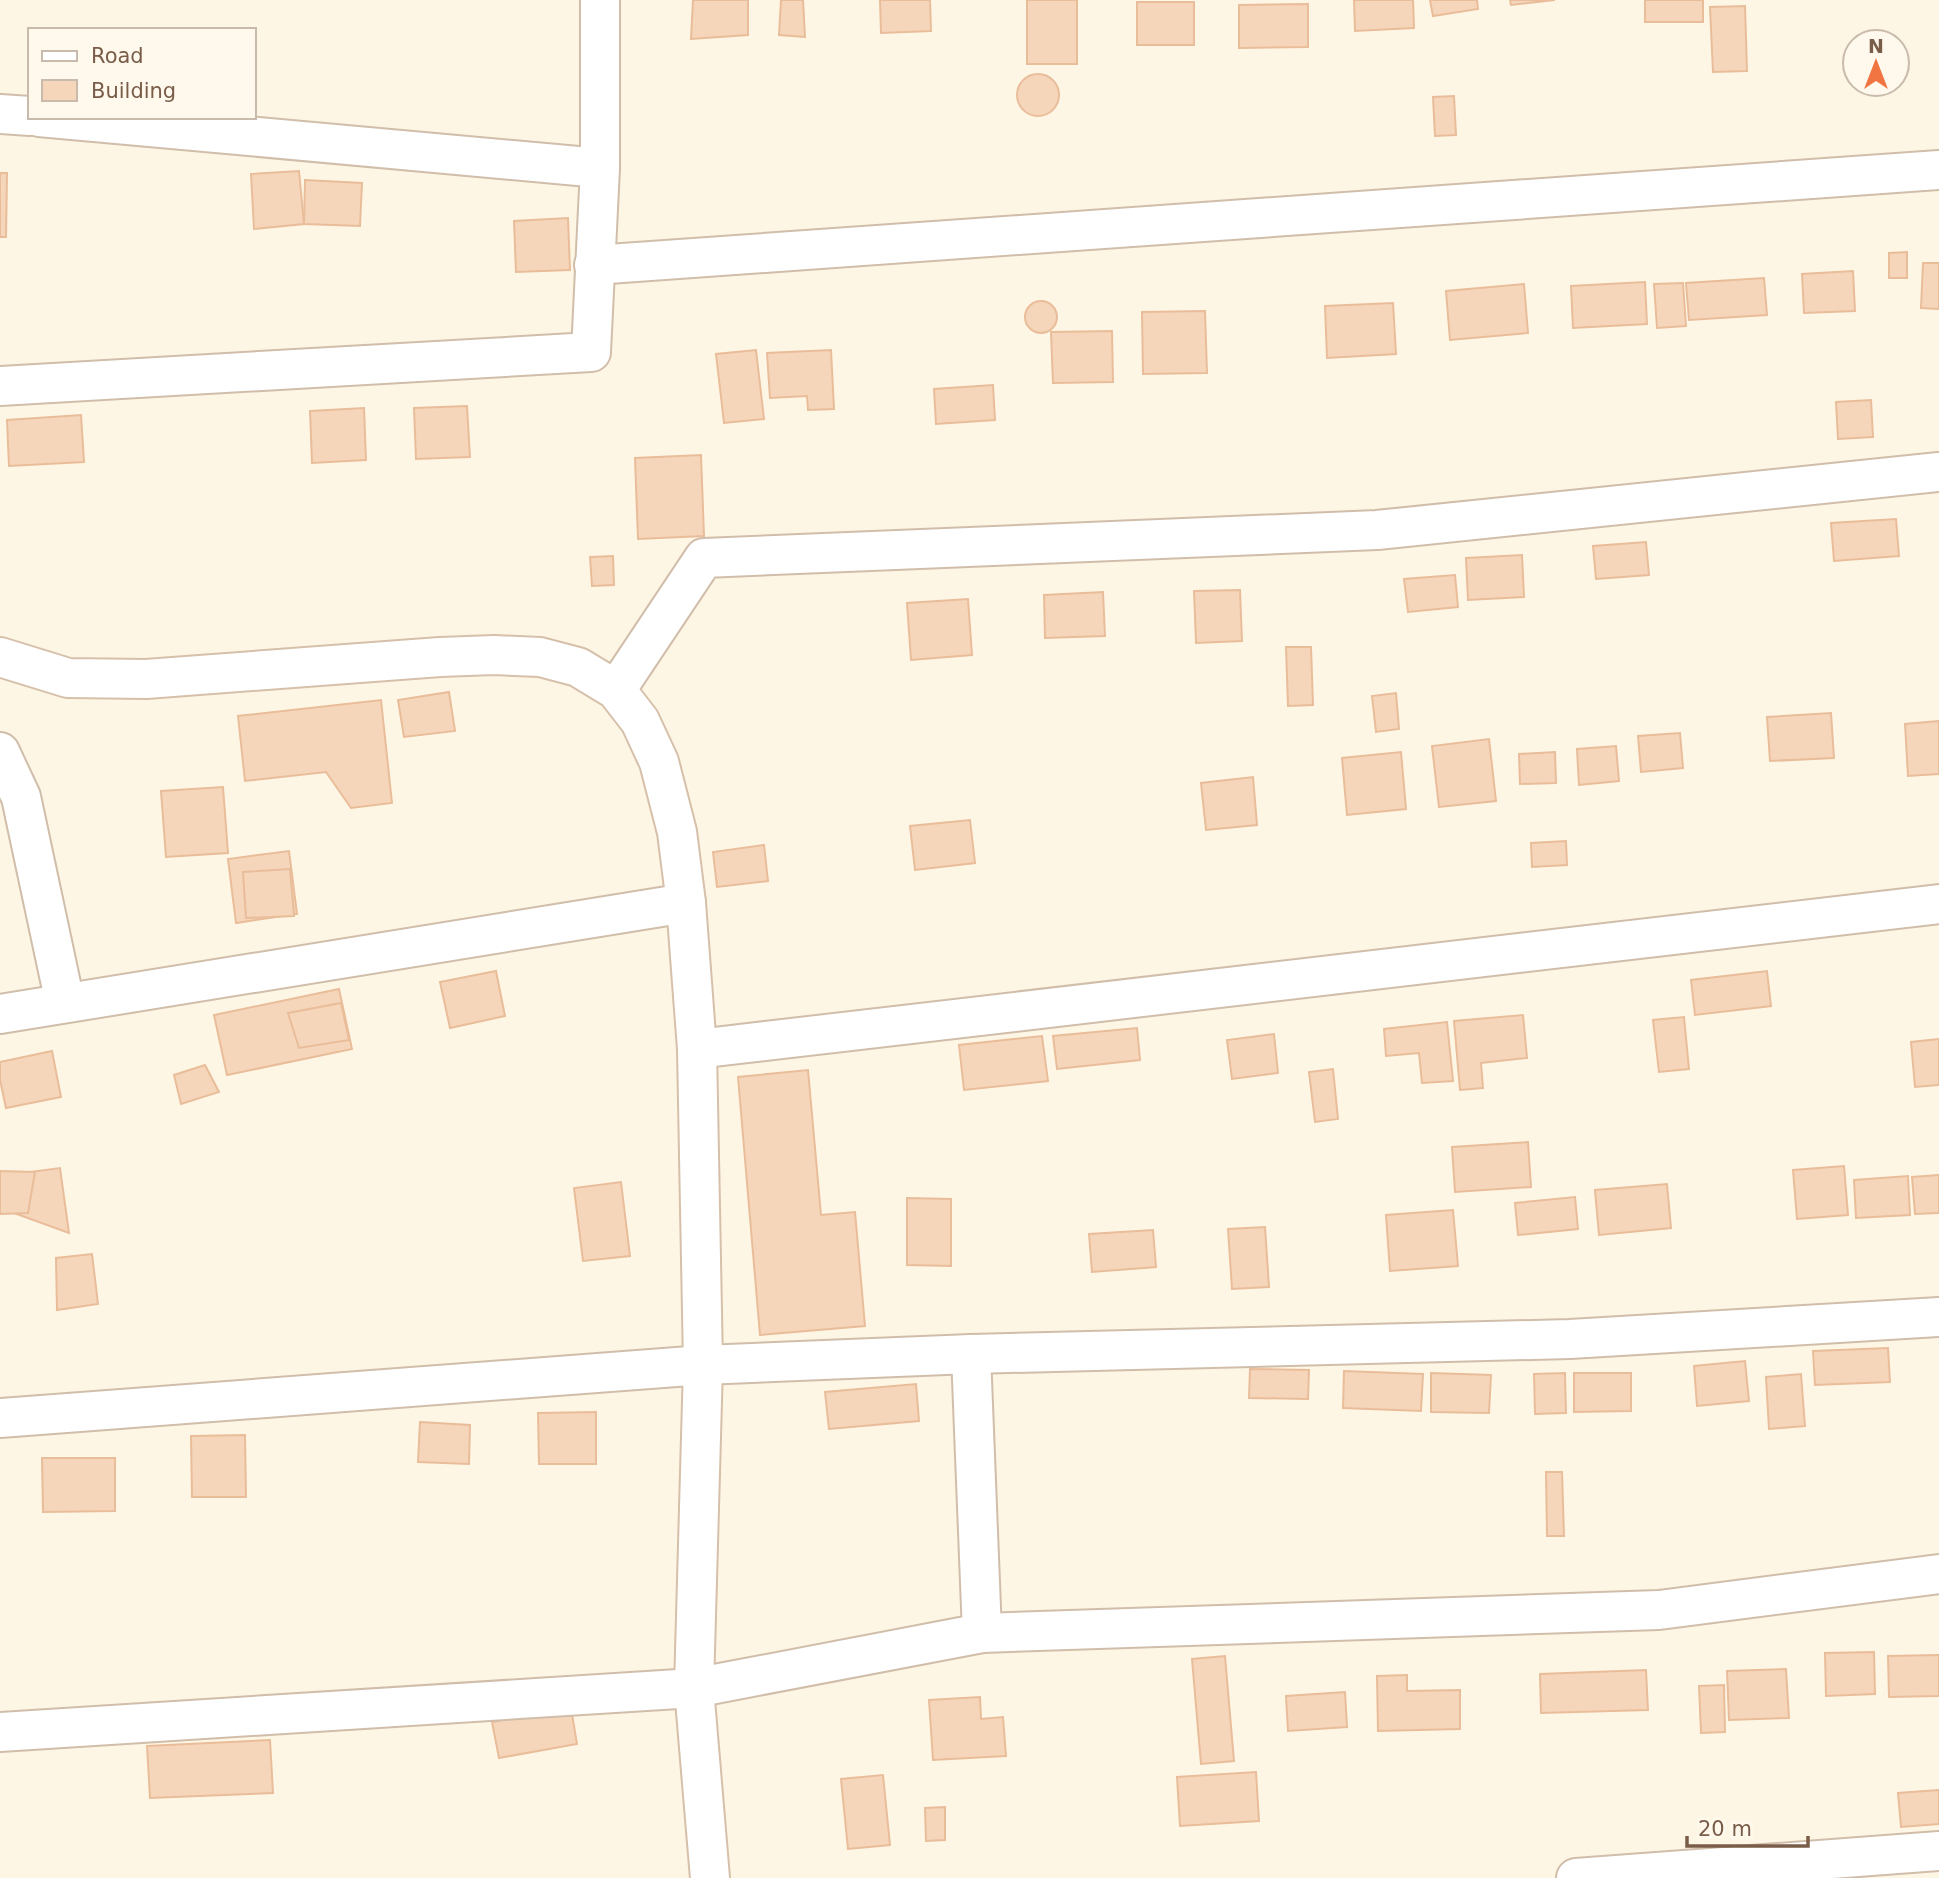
<svg xmlns="http://www.w3.org/2000/svg" width="1939" height="1878" font-family="'DejaVu Sans',sans-serif">
  <style>
    .building { fill: #f5d6bb; stroke: #e9bd9a; stroke-width: 2 }
    .lines { fill: none; stroke-linecap: round; stroke-linejoin: round }
    .street-casing { stroke: #d0beaa; stroke-width: 42 }
    .secondary-casing { stroke: #d6c0aa; stroke-width: 42 }
    .street { stroke: #fff; stroke-width: 38 }
    .secondary { stroke: #fff; stroke-width: 38 }
  </style>
  <rect width="100%" height="100%" fill="#fef6e5"/>
  <g class="building">
    <path d="M693,0H748V35L691,39Z"/>
    <path d="M781,0H803L805,37L779,35Z"/>
    <path d="M880,0H930L931,31L881,33Z"/>
    <rect x="1027" y="0" width="50" height="64"/>
    <path d="M1354,0H1413L1414,28L1355,31Z"/>
    <path d="M1430,0H1477L1478,9L1433,16Z"/>
    <path d="M1510,0H1555L1511,5Z"/>
    <rect x="1645" y="0" width="58" height="22"/>
    <rect x="1137" y="2" width="57" height="43"/>
    <path d="M1308,4V47L1239,48V5Z"/>
    <path d="M1745,6L1747,71L1713,72L1710,7Z"/>
    <circle cx="1038" cy="95" r="21"/>
    <path d="M1454,96L1456,135L1435,136L1433,97Z"/>
    <path d="M299,171L304,224L254,229L251,174Z"/>
    <path d="M0,173H7L6,237H0Z"/>
    <path d="M305,180L362,183L360,226L304,224Z"/>
    <path d="M568,218L570,270L516,272L514,221Z"/>
    <path d="M1907,252V278H1889V253Z"/>
    <path d="M1923,263H1939V309L1921,308Z"/>
    <path d="M1853,271L1855,311L1804,313L1802,274Z"/>
    <path d="M1764,278L1767,315L1689,320L1686,283Z"/>
    <path d="M1645,282L1647,324L1573,328L1571,286Z"/>
    <path d="M1683,283L1686,326L1657,328L1654,284Z"/>
    <path d="M1524,284L1528,333L1450,340L1446,291Z"/>
    <circle cx="1041" cy="317" r="16"/>
    <path d="M1393,303L1396,354L1327,358L1325,306Z"/>
    <path d="M1205,311L1207,373L1143,374L1142,312Z"/>
    <path d="M1112,331L1113,382L1053,383L1051,332Z"/>
    <path d="M756,350L764,419L724,423L716,354Z"/>
    <path d="M831,350L834,409L808,410L807,396L770,398L767,353Z"/>
    <path d="M993,385L995,420L936,424L934,389Z"/>
    <path d="M1871,400L1873,437L1838,439L1836,402Z"/>
    <path d="M467,406L470,457L416,459L414,408Z"/>
    <path d="M364,408L366,460L312,463L310,411Z"/>
    <path d="M81,415L84,462L9,466L7,420Z"/>
    <path d="M701,455L704,536L638,539L635,458Z"/>
    <path d="M1896,519L1899,556L1834,561L1831,523Z"/>
    <path d="M1646,542L1649,575L1596,579L1593,546Z"/>
    <path d="M1522,555L1524,597L1468,600L1466,558Z"/>
    <path d="M613,556L614,585L592,586L590,557Z"/>
    <path d="M1455,575L1458,607L1408,612L1404,579Z"/>
    <path d="M1240,590L1242,641L1196,643L1194,591Z"/>
    <path d="M1103,592L1105,636L1045,638L1044,595Z"/>
    <path d="M968,599L972,655L911,660L907,603Z"/>
    <path d="M1286,647H1311L1313,705L1288,706Z"/>
    <path d="M449,692L455,731L404,737L398,700Z"/>
    <path d="M1396,693L1399,729L1376,732L1372,696Z"/>
    <path d="M381,700L392,803L351,808L326,772L245,781L238,716Z"/>
    <path d="M1831,713L1834,758L1770,761L1767,717Z"/>
    <path d="M1939,721V774L1908,776L1905,724Z"/>
    <path d="M1680,733L1683,768L1641,772L1638,736Z"/>
    <path d="M1489,739L1496,801L1439,807L1432,746Z"/>
    <path d="M1616,746L1619,781L1579,785L1577,749Z"/>
    <path d="M1401,752L1406,809L1347,815L1342,758Z"/>
    <path d="M1555,752L1556,783L1520,784L1519,754Z"/>
    <path d="M1253,777L1257,825L1206,830L1201,783Z"/>
    <path d="M223,787L228,853L166,857L161,791Z"/>
    <path d="M970,820L975,863L915,870L910,826Z"/>
    <path d="M1566,841L1567,865L1532,867L1531,843Z"/>
    <path d="M764,845L768,881L717,887L713,852Z"/>
    <path d="M289,851L297,914L236,923L228,859Z"/>
    <path d="M290,869L294,916L246,918L243,872Z"/>
    <path d="M496,971L505,1016L450,1028L440,982Z"/>
    <path d="M1767,971L1771,1006L1695,1015L1691,980Z"/>
    <path d="M339,989L352,1049L227,1075L214,1015Z"/>
    <path d="M341,1003L349,1040L299,1048L288,1013Z"/>
    <path d="M1523,1015L1527,1058L1481,1063L1483,1088L1460,1090L1454,1021Z"/>
    <path d="M1684,1017L1689,1069L1659,1072L1653,1020Z"/>
    <path d="M1447,1022L1453,1081L1422,1083L1419,1053L1386,1056L1384,1029Z"/>
    <path d="M1137,1028L1140,1060L1057,1069L1053,1036Z"/>
    <path d="M1274,1034L1278,1073L1232,1079L1227,1040Z"/>
    <path d="M1042,1036L1048,1081L964,1090L959,1045Z"/>
    <path d="M1939,1039V1085L1915,1087L1911,1042Z"/>
    <path d="M52,1051L61,1097L6,1108L0,1080V1062Z"/>
    <path d="M205,1065L219,1092L181,1104L174,1075Z"/>
    <path d="M1333,1069L1338,1119L1315,1122L1309,1072Z"/>
    <path d="M808,1070L821,1215L855,1212L865,1326L760,1335L738,1077Z"/>
    <path d="M1528,1142L1531,1187L1455,1192L1452,1147Z"/>
    <path d="M1844,1166L1848,1215L1797,1219L1793,1170Z"/>
    <path d="M60,1168L69,1233L0,1208V1176Z"/>
    <path d="M0,1171L35,1172L28,1213L0,1214Z"/>
    <path d="M1939,1175V1213L1915,1214L1912,1177Z"/>
    <path d="M1908,1176L1910,1215L1856,1218L1854,1180Z"/>
    <path d="M621,1182L630,1256L583,1261L574,1188Z"/>
    <path d="M1667,1184L1671,1228L1599,1235L1595,1190Z"/>
    <path d="M1575,1197L1578,1229L1518,1235L1515,1203Z"/>
    <path d="M907,1198L951,1199V1266L907,1265Z"/>
    <path d="M1453,1210L1458,1266L1390,1271L1386,1215Z"/>
    <path d="M1265,1227L1269,1287L1232,1289L1228,1229Z"/>
    <path d="M1153,1230L1156,1267L1092,1272L1089,1234Z"/>
    <path d="M92,1254L98,1304L57,1310L56,1258Z"/>
    <path d="M1888,1348L1890,1382L1815,1385L1813,1351Z"/>
    <path d="M1745,1361L1749,1401L1697,1406L1694,1366Z"/>
    <path d="M1250,1369L1309,1370L1308,1399L1249,1398Z"/>
    <path d="M1344,1371L1423,1374L1421,1411L1343,1408Z"/>
    <path d="M1431,1373L1491,1375L1489,1413L1431,1412Z"/>
    <path d="M1565,1373L1566,1413L1535,1414L1534,1374Z"/>
    <path d="M1574,1373H1631V1411L1574,1412Z"/>
    <path d="M1801,1374L1805,1426L1769,1429L1766,1377Z"/>
    <path d="M916,1384L919,1421L829,1429L825,1392Z"/>
    <path d="M596,1412V1464H539L538,1413Z"/>
    <path d="M420,1422L470,1425L469,1464L418,1462Z"/>
    <path d="M245,1435L246,1497H192L191,1436Z"/>
    <path d="M42,1458H115V1511L43,1512Z"/>
    <path d="M1546,1472H1562L1564,1536H1547Z"/>
    <path d="M1874,1652L1875,1694L1826,1696L1825,1653Z"/>
    <path d="M1939,1655V1696L1889,1697L1888,1656Z"/>
    <path d="M1225,1656L1234,1761L1201,1764L1192,1659Z"/>
    <path d="M1786,1669L1789,1718L1729,1720L1727,1671Z"/>
    <path d="M1646,1670L1648,1710L1541,1713L1540,1674Z"/>
    <path d="M1407,1675V1691L1460,1690V1729L1378,1731L1377,1676Z"/>
    <path d="M1724,1685L1725,1732L1701,1733L1699,1686Z"/>
    <path d="M1345,1692L1347,1727L1288,1731L1286,1696Z"/>
    <path d="M980,1697L981,1719L1003,1717L1006,1756L933,1760L929,1700Z"/>
    <path d="M571,1708L577,1744L499,1758L492,1722Z"/>
    <path d="M270,1740L273,1793L150,1798L147,1746Z"/>
    <path d="M1256,1772L1259,1821L1180,1826L1177,1777Z"/>
    <path d="M883,1775L890,1845L848,1849L841,1779Z"/>
    <path d="M1939,1790V1824L1901,1827L1898,1793Z"/>
    <path d="M945,1807V1840L926,1841L925,1808Z"/>
  </g>
  <g class="lines">
    <g class="street-casing">
      <g id="street">
        <path d="M0,114L30,116"/>
        <path d="M39,117L600,168"/>
        <path d="M594,265L1939,170"/>
        <path d="M0,386L591,352L600,168V0"/>
        <path d="M616,690L704,558L1377,530L1939,472"/>
        <path d="M0,752L21,797L65,1003"/>
        <path d="M0,1014L686,903"/>
        <path d="M697,1049L1939,904"/>
        <path d="M971,1354L982,1633"/>
        <path d="M0,1418L703,1365L971,1354L1570,1339L1939,1317"/>
        <path d="M0,1732L694,1688L982,1633L1659,1610L1939,1574"/>
        <path d="M1576,1878L1939,1851"/>
      </g>
    </g>
    <g class="secondary-casing">
      <path id="secondary" d="M0,657L68,678L146,679L440,657L494,655L540,657L578,667L616,690L640,721L659,762L677,832L686,903L697,1049L703,1365L694,1688L710,1878"/>
    </g>
    <use href="#street" class="street"/>
    <use href="#secondary" class="secondary"/>
  </g>
  <rect x="28" y="28" width="228" height="91" fill="#fff9ed" stroke="#c9bbab" stroke-width="2"/>
  <rect x="42" y="51" width="35" height="10" fill="#ffffff" stroke="#c9bbab" stroke-width="2"/>
  <text x="91" y="63" font-size="21" fill="#795d48">Road</text>
  <rect x="42" y="80" width="35" height="21" fill="#f5d6bb" stroke="#c9bbab" stroke-width="2"/>
  <text x="91" y="98" font-size="21" fill="#795d48">Building</text>
  <g transform="translate(1876 63)"><circle r="33" fill="#fff9ed" stroke="#c9bbab" stroke-width="2"/>
  <path d="M0-5L12 26L0 18L-12 26Z" fill="#f07542"/>
  <text y="-10" font-size="19" font-weight="bold" text-anchor="middle" fill="#795d48">N</text>
  </g>
  <path d="M1687 1836v10h121v-10" fill="none" stroke="#795d48" stroke-width="3.5"/>
  <text x="1698" y="1836" font-size="21" fill="#795d48" stroke="#fff9ed" stroke-width="5" paint-order="stroke">20 m</text>
</svg>
